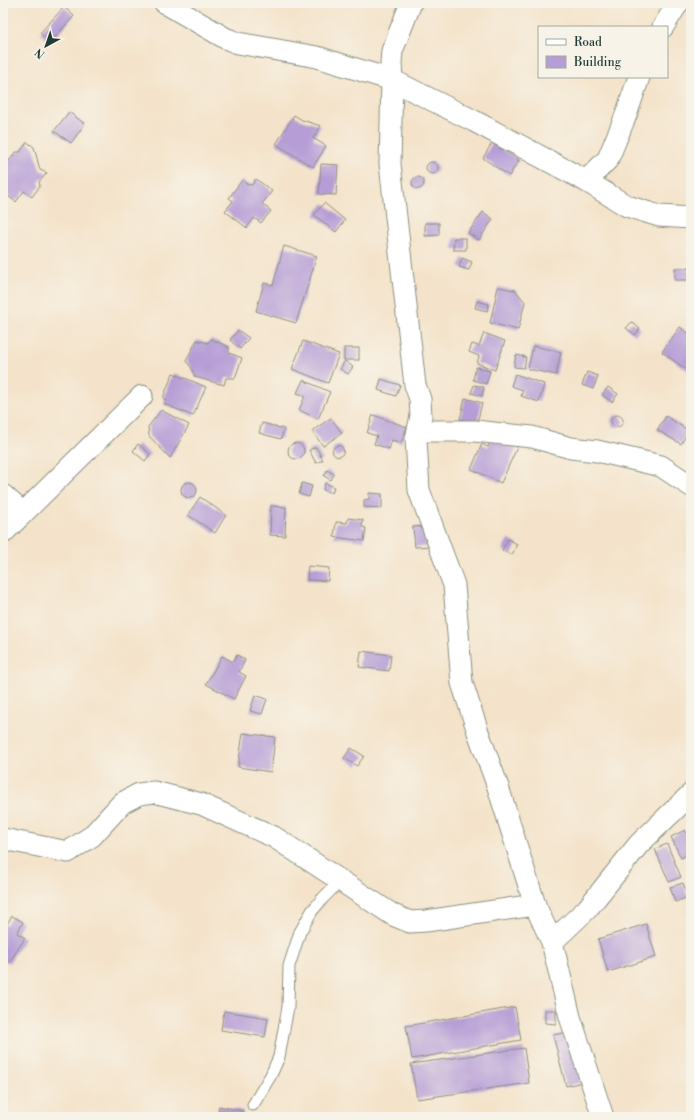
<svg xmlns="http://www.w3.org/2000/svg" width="694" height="1120" font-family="'Libre Bodoni',serif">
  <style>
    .building { fill: #b69dd6 }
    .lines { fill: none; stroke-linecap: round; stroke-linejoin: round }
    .lane-casing { stroke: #8a907f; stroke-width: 13 }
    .street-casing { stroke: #8a907f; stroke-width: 23 }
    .lane { stroke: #fff; stroke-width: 11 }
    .street { stroke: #fff; stroke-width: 21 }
  </style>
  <rect width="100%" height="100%" fill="#f7f3e8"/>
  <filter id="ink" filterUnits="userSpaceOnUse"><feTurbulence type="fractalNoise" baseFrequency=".025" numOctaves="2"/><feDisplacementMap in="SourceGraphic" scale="8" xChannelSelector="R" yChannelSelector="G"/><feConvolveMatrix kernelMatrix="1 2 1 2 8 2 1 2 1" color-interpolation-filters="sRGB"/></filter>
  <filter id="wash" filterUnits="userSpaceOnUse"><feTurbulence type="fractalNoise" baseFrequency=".012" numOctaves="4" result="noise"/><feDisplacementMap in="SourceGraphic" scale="16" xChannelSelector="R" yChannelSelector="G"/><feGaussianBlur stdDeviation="0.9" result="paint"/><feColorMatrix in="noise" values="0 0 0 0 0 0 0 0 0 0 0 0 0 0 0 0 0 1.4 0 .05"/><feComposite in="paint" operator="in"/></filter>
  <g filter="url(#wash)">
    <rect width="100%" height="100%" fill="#f4e3ca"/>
    <g id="blocks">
      <g class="building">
        <path d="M64,7L74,16L50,43L40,33Z"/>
        <path d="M69,112L85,124L71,143L54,131Z"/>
        <path d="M294,115L302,120L321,126L313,138L326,146L313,167L276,144Z"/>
        <path d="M27,142L34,147L40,170L47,173L39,182L40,186L32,197L24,191L16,202L3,192V157L9,161L16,152H20Z"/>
        <path d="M492,143L519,160L509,176L483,158Z"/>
        <circle cx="432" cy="168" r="6"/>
        <path d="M321,164L338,165L336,195L319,194Z"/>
        <circle cx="418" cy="183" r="6"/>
        <path d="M256,179L272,191L262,204L271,211L261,223L254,218L247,228L225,211L233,201L229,198L242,180L247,184L252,185Z"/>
        <path d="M324,203L345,220L336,232L314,215Z"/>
        <path d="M483,212L493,219L479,240L468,233Z"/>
        <path d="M425,223H439V235L425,236Z"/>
        <path d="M454,238H466V250H453Z"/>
        <path d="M284,246L317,256L296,323L256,311L264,283L273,285Z"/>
        <path d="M462,258L472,262L469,270L459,267Z"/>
        <rect x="675" y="268" width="15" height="12"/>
        <path d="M498,287L515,290L525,302L518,330L490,323Z"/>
        <path d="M477,301L489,304L487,311L475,308Z"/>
        <path d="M632,322L640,329L635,335L626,328Z"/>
        <path d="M680,327L691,335V373L662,352Z"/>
        <path d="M238,330L249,338L240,349L230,340Z"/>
        <path d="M484,333L505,341L495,370L477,363L479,356L469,352L472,344L479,346Z"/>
        <path d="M211,339L229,347V353L242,358L235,378H226L224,385L195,377L191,367L186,361L197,340L208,343Z"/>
        <path d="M303,341L339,354L328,383L292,369Z"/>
        <path d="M533,346L561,352L556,375L528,369Z"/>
        <rect x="344" y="348" width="15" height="12"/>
        <path d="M516,355L526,357L524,368L514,367Z"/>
        <path d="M345,361L353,367L348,374L340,369Z"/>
        <path d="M476,367L490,371L486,384L473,380Z"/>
        <path d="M587,372L598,376L593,389L582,385Z"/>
        <path d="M173,373L206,387L193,416L164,404L166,400L163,398Z"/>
        <path d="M515,374L544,384L539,402L521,396L523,390L511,386Z"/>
        <path d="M381,379L400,385L396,396L378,390Z"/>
        <path d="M303,380L330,392L318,419L299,410L305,396L297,393Z"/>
        <path d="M474,385L484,387L482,396L471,393Z"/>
        <path d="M608,387L618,394L612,402L602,395Z"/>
        <path d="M465,398L482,403L477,423L460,419Z"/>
        <path d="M161,410L189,425L170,458L149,436L148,427Z"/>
        <circle cx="617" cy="421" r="6"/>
        <path d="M373,415L407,427L401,443L392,440L389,449L374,444L377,436L367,433Z"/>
        <path d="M666,416L689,431L681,444L657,430Z"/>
        <path d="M331,418L342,433L323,446L312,431Z"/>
        <path d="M262,423L284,429L281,439L259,433Z"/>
        <path d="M492,438L519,443L501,483L471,469L482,444L488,447Z"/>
        <circle cx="296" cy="451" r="8"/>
        <path d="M138,444L150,454L145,461L133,451Z"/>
        <circle cx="338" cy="451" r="5.5"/>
        <path d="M316,447L323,460L316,463L309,450Z"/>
        <path d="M327,470L334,474L331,480L324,476Z"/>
        <circle cx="189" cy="490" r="8"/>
        <path d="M302,483L312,486L309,497L299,494Z"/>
        <path d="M325,483L334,487L332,493L323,490Z"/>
        <path d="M369,493L382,494V508L364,507V500L369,499Z"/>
        <path d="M200,497L226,515L215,533L188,515Z"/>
        <path d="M271,506L286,507L285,536L270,535Z"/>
        <path d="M348,518L363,520L362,527L366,528L364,541L334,537L336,522L347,523Z"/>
        <path d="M430,526L432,546L415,547L413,527Z"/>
        <path d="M508,539L517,544L512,555L502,550Z"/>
        <path d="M308,566L329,568L328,581L307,580Z"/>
        <path d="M361,651L391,655L389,671L359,667Z"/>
        <path d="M237,655L245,660L239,672L246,676L234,699L206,684L222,656L233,662Z"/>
        <path d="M255,695L267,699L262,714L250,711Z"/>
        <path d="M243,733L275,737L271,772L238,767Z"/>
        <path d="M351,748L364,756L357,766L344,758Z"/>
        <path d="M685,830L691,843V853L681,858L671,837Z"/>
        <path d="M667,844L681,877L669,882L655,849Z"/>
        <path d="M683,883L688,897L675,902L670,887Z"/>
        <path d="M12,916L23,922L17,933L25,938L9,963L3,959V923L6,925Z"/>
        <path d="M646,924L656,957L608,972L598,939Z"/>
        <path d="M515,1007L521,1040L412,1059L406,1026Z"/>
        <path d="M545,1010H556V1024L545,1023Z"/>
        <path d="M224,1011L268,1018L265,1037L221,1030Z"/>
        <path d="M569,1032L582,1082L566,1086L553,1035Z"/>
        <path d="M524,1048L529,1083L417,1099L411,1064Z"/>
        <path d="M219,1106L243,1111L242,1117H217Z"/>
      </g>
    </g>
  </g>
  <g filter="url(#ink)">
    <use href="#blocks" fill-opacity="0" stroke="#8a907f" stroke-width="1"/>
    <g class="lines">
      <g class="lane-casing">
        <path id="lane" d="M253,1105L271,1075L279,1057L288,1007L289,966L300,932L312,911L323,898L340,881"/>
      </g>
      <g class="street-casing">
        <g id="street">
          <path d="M165,3L225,38L238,43L317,57L392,80L474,121L586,181L627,206L659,216L691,218"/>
          <path d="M411,3L392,51L391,63L392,80L390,164L415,385L420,399L421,416L416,439L419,490L454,585L462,683L478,732L498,787L535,905L552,942L570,1017L603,1117"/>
          <path d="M663,27L678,3"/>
          <path d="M586,181L608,159L626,115L639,77"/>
          <path d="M418,431H475L532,437L571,448L597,451L661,466L691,486"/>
          <path d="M3,495L23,513"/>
          <path d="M3,533L142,396"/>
          <path d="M3,839L68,852L92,836L122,803L139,794L154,792L201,804L274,837L393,915L410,922L426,921L535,905"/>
          <path d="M552,942L587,909L639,844L691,794"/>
        </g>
      </g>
      <use href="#lane" class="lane"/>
      <use href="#street" class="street"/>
    </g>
  </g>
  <rect width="694" height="1120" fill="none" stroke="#f7f3e8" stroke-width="16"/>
  <rect x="538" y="26" width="130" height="52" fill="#f7f3e8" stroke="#a1aaa0"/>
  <rect x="546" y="39" width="20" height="6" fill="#ffffff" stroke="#a1aaa0"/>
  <text x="574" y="46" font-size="12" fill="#1f3d34">Road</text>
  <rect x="546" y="56" width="20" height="12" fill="#b69dd6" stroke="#a1aaa0"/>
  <text x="574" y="66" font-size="12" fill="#1f3d34">Building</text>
  <g transform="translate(46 46) rotate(220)" stroke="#f7f3e8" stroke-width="3" paint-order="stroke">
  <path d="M0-3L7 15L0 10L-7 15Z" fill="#1f3d34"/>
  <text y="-6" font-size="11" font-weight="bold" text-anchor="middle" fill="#1f3d34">N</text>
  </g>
</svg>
